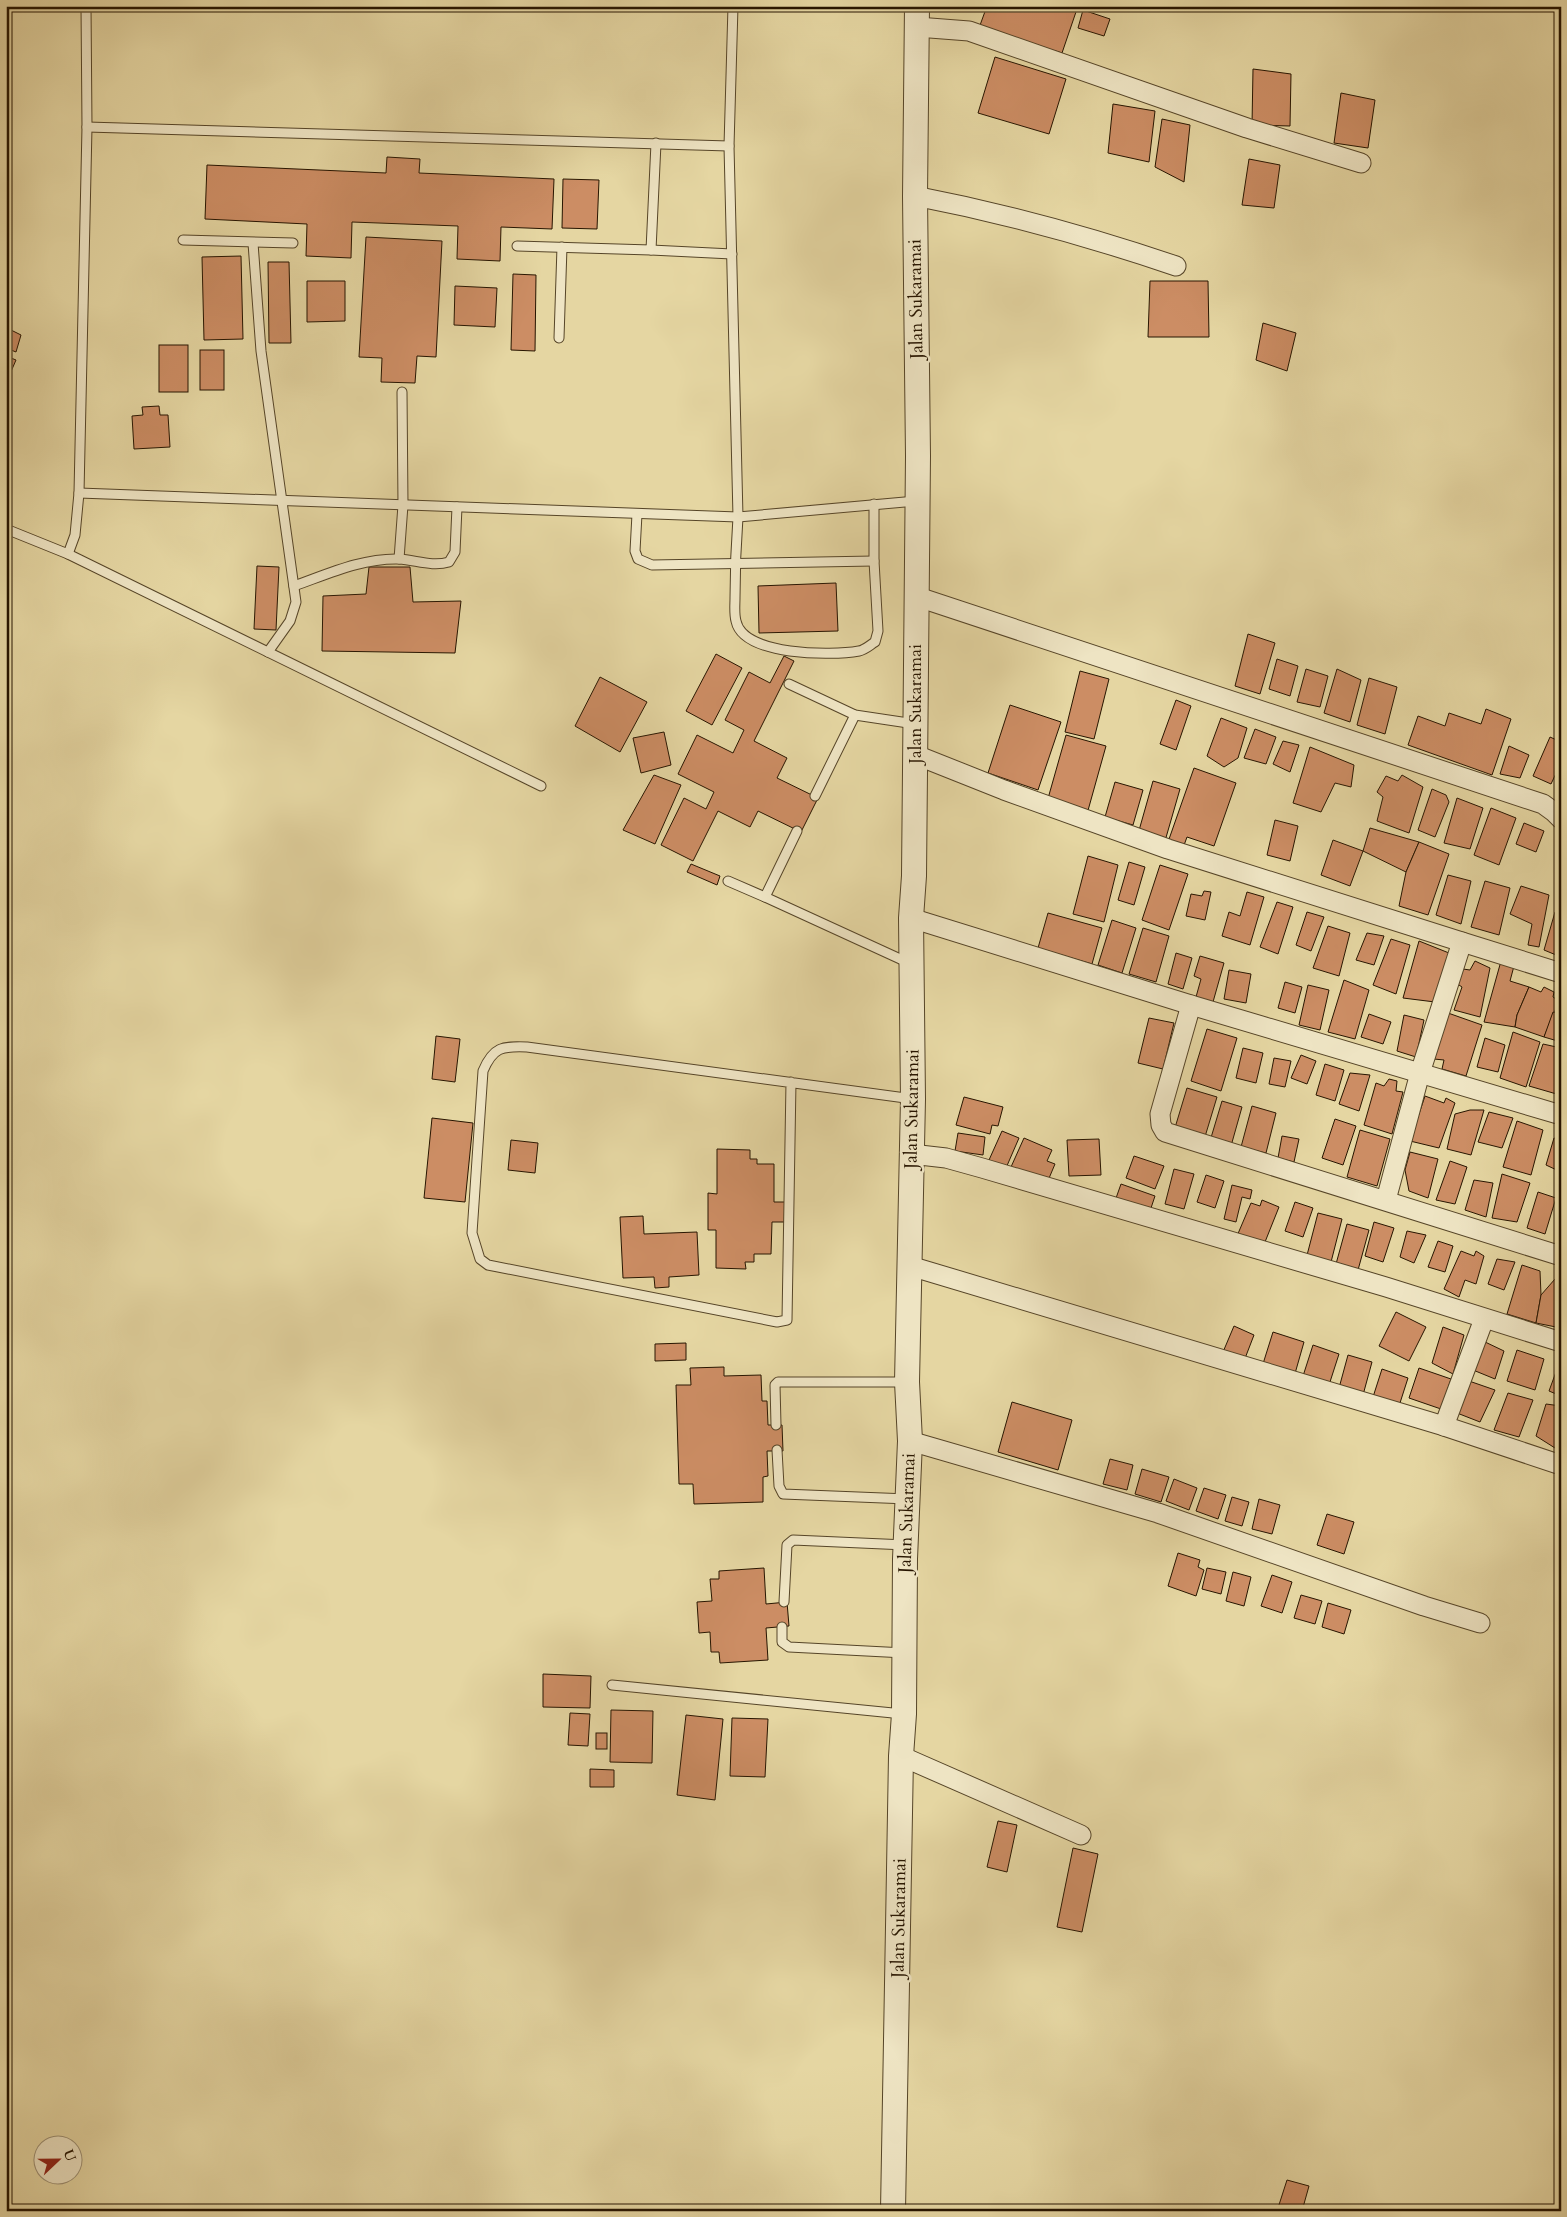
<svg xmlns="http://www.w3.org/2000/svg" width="1567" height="2217" font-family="Cardo,serif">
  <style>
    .building { fill: #cc8d64; stroke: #271500 }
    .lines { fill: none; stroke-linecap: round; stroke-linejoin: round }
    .service-casing { stroke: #564528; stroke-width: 11 }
    .minor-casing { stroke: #564528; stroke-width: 21 }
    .tertiary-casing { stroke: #564528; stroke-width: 26 }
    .service { stroke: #eee4c3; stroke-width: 9 }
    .minor { stroke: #eee4c3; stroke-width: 19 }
    .tertiary { stroke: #eee4c3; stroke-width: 24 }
    .labels { text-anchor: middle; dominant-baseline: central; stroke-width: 5; stroke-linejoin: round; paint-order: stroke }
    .street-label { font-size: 18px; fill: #271500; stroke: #eee4c3 }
  </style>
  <rect width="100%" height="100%" fill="#e5d6a2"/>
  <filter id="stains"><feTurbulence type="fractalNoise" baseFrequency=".004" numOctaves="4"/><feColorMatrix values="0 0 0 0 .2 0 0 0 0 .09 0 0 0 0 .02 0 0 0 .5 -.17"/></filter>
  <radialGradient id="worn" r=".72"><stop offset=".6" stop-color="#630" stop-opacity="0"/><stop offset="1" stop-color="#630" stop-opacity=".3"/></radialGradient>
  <g class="building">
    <path d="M987,6H1078L1062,53L979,28Z"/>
    <path d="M1083,10L1110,19L1104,36L1078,28Z"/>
    <path d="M995,57L1066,79L1049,134L978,113Z"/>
    <path d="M1253,69L1291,74L1290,126L1252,125Z"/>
    <path d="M1341,93L1375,100L1368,148L1334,143Z"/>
    <path d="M1113,104L1155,111L1149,162L1108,153Z"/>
    <path d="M1162,119L1190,125L1184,182L1155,167Z"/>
    <path d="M387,157L420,159L419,173L554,179L552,229L501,227L500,261L457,259L458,226L352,222L351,258L306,256L307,224L205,219L207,165L386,173Z"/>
    <path d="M1249,159L1280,165L1274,208L1242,205Z"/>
    <path d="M563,179L599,180L597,229L562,228Z"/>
    <path d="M366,237L442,241L436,357L417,356L415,383L381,382L382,358L359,357Z"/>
    <path d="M241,256L243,339L204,340L202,257Z"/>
    <path d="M268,262H289L291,343H269Z"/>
    <path d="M513,274L536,275L535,351L511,350Z"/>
    <path d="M307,281H345V321L307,322Z"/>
    <path d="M1150,281H1208L1209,337H1148Z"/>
    <path d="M455,286L497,288L495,327L454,325Z"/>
    <path d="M1263,323L1296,333L1287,371L1256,360Z"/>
    <path d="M9,329L21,335L16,352L6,348V333Z"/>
    <rect x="159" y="345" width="29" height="47"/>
    <rect x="200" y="350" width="24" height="40"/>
    <path d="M6,356L16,360L6,383Z"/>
    <path d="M159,406L160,415H168L170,447L134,449L132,416L143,415L142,407Z"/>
    <path d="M257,566L279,567L276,630L254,629Z"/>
    <path d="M369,567H410L413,602L461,601L455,653L322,651L323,596L366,594Z"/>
    <path d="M836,583L838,631L759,633L758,586Z"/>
    <path d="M1248,634L1275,643L1260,694L1235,686Z"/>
    <path d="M716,654L742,668L712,725L686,711Z"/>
    <path d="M784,656L794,661L754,741L787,758L777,778L818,798L801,832L758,811L750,827L718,811L693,861L661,845L684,798L706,809L714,792L678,774L697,735L733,753L744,730L725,720L749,672L770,683Z"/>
    <path d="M1277,659L1298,666L1290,696L1269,689Z"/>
    <path d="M1306,669L1328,676L1320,707L1297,702Z"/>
    <path d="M1337,669L1361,680L1350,722L1324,713Z"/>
    <path d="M1080,671L1109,679L1094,739L1065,732Z"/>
    <path d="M600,677L647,702L620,752L575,726Z"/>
    <path d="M1369,678L1397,687L1385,734L1357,725Z"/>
    <path d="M1176,700L1191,706L1176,750L1160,744Z"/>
    <path d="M1010,705L1061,722L1038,790L988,773Z"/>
    <path d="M1486,709L1511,719L1492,775L1408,745L1418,716L1445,726L1449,713L1481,724Z"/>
    <path d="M1221,718L1247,728L1238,758L1224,767L1207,756Z"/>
    <path d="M1255,729L1276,737L1266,764L1244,758Z"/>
    <path d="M664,732L671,765L641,773L633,738Z"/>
    <path d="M1066,735L1106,746L1087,814L1047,802Z"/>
    <path d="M1550,737L1561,742V763L1551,784L1533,776Z"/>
    <path d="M1283,741L1299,745L1290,772L1273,764Z"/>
    <path d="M1509,746L1529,755L1520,778L1500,774Z"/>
    <path d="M1310,747L1354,765L1351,787L1335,783L1321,812L1293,803Z"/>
    <path d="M1194,768L1236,783L1214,846L1187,837L1183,848L1168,842Z"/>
    <path d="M654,775L681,785L655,844L623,830Z"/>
    <path d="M1402,775L1423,787L1409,833L1377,821L1383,797L1377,792L1386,776L1398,781Z"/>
    <path d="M1153,781L1180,789L1165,841L1138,834Z"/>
    <path d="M1115,782L1143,790L1133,825L1105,817Z"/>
    <path d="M1432,789L1446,795L1449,802L1435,837L1418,830Z"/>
    <path d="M1457,798L1483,808L1470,849L1444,843Z"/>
    <path d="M1491,808L1516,818L1499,865L1474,855Z"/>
    <path d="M1275,820L1298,826L1290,861L1267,855Z"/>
    <path d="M1524,823L1544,831L1536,852L1516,844Z"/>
    <path d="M1370,828L1419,842L1406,872L1363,851Z"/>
    <path d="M1333,840L1363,851L1350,886L1321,875Z"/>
    <path d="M1419,842L1449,854L1428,915L1399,906L1406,872Z"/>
    <path d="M1088,856L1118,865L1104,922L1073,914Z"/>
    <path d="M1129,862L1145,867L1134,905L1118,900Z"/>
    <path d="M691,864L720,876L717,885L687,872Z"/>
    <path d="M1160,865L1188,874L1169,930L1142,920Z"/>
    <path d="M1448,875L1471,881L1461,924L1436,915Z"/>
    <path d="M1485,881L1510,888L1499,935L1471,927Z"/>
    <path d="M1521,886L1549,895L1539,947L1528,945L1532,924L1510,914Z"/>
    <path d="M1204,891L1211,892L1205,920L1186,916L1191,894L1202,896Z"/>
    <path d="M1247,892L1264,897L1250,945L1222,936L1229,912L1240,916Z"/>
    <path d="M1277,902L1293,907L1278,954L1260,947Z"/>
    <path d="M1307,912L1324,917L1311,951L1296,945Z"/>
    <path d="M1555,912L1561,914V957L1544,950Z"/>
    <path d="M1048,913L1102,928L1092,964L1038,948Z"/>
    <path d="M1112,920L1136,928L1122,973L1098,965Z"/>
    <path d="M1328,926L1350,933L1339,976L1313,968Z"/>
    <path d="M1143,928L1169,936L1156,982L1129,974Z"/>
    <path d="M1367,933L1384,936L1374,965L1356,960Z"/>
    <path d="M1391,939L1410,945L1396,994L1373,985Z"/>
    <path d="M1419,941L1449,953L1435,1002L1403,998Z"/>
    <path d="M1176,953L1192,958L1183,989L1168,984Z"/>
    <path d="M1200,956L1224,963L1213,1002L1196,997L1201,979L1194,976Z"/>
    <path d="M1475,961L1490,968L1480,1017L1454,1010L1462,987L1456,983L1463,969L1470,970Z"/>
    <path d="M1501,961L1514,966L1510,981L1529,987L1517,1015L1515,1027L1484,1022Z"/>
    <path d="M1229,970L1251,974L1246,1003L1224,999Z"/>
    <path d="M1344,980L1369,990L1355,1039L1328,1032Z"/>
    <path d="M1285,982L1302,987L1295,1013L1278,1008Z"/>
    <path d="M1308,985L1329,990L1320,1030L1299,1025Z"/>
    <path d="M1529,987L1541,992L1544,987L1554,992L1553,997L1559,1001L1544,1037L1515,1027L1517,1015Z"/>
    <path d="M1561,1010V1042L1544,1037L1553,1012L1559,1014Z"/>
    <path d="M1448,1013L1482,1025L1466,1076L1442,1069L1444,1060L1434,1059Z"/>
    <path d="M1369,1014L1391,1022L1383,1044L1361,1037Z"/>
    <path d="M1404,1015L1424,1020L1416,1057L1397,1051Z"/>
    <path d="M1149,1018L1174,1023L1163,1069L1138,1063Z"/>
    <path d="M1207,1029L1237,1038L1221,1091L1191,1081Z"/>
    <path d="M1513,1032L1540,1042L1526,1087L1500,1078Z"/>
    <path d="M436,1036L460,1039L455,1082L432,1079Z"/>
    <path d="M1485,1038L1505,1045L1498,1072L1477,1067Z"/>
    <path d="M1543,1044L1561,1048L1560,1095L1529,1086Z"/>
    <path d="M1243,1048L1263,1053L1256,1083L1236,1078Z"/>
    <path d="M1301,1055L1316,1061L1307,1084L1291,1078Z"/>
    <path d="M1274,1058L1291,1061L1285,1087L1269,1084Z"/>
    <path d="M1325,1064L1344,1070L1335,1101L1316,1095Z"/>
    <path d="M1350,1073L1370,1075L1359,1111L1339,1104Z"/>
    <path d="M1389,1079L1397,1081L1396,1091L1403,1092L1392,1134L1364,1125L1376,1083L1384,1086Z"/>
    <path d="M1187,1088L1217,1097L1204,1140L1174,1131Z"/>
    <path d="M1425,1096L1444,1103L1446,1098L1455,1103L1439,1148L1410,1141Z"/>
    <path d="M964,1097L1003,1107L998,1126L992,1125L990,1134L956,1125Z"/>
    <path d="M1222,1101L1242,1107L1231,1146L1210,1141Z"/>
    <path d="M1252,1106L1276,1113L1266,1153L1241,1147Z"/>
    <path d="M1470,1110H1484L1471,1155L1447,1149L1455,1114Z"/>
    <path d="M1489,1112L1513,1118L1502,1148L1478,1142Z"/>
    <path d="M432,1118L473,1123L465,1202L424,1198Z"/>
    <path d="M1335,1119L1356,1126L1343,1165L1322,1158Z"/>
    <path d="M1517,1121L1543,1130L1531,1175L1503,1167Z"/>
    <path d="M1360,1130L1390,1139L1377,1186L1347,1177Z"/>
    <path d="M1002,1131L1019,1138L1006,1168L989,1160Z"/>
    <path d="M958,1133L985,1137L983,1155L955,1151Z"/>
    <path d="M1282,1136L1299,1139L1294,1162L1278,1158Z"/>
    <path d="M1024,1138L1052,1150L1047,1161L1055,1164L1047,1183L1011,1167Z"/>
    <path d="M1554,1138L1561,1140V1172L1546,1165Z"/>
    <path d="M1099,1139L1101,1175L1069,1176L1067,1140Z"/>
    <path d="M511,1140L538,1143L535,1173L508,1170Z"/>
    <path d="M717,1149L750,1150V1159H757V1164H774V1202H787V1222H772L771,1254H754V1262H745L746,1269L716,1268V1230H708V1193L717,1194Z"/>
    <path d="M1410,1152L1438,1159L1428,1198L1409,1191L1405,1170Z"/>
    <path d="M1134,1156L1164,1166L1155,1189L1126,1178Z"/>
    <path d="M1450,1161L1467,1167L1455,1204L1436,1200Z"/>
    <path d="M1174,1169L1194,1174L1184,1209L1165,1204Z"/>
    <path d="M1502,1174L1530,1183L1517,1222L1492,1218Z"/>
    <path d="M1206,1175L1224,1181L1215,1208L1197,1202Z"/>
    <path d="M1474,1180L1493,1183L1486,1217L1465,1210Z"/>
    <path d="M1121,1184L1155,1196L1149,1214L1115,1201Z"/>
    <path d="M1232,1185L1252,1190L1250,1199L1242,1197L1236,1222L1224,1219Z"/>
    <path d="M1538,1192L1556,1198L1545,1234L1527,1228Z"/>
    <path d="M1262,1200L1279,1207L1263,1247L1237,1236L1251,1203L1260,1206Z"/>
    <path d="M1295,1202L1313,1208L1303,1237L1285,1231Z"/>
    <path d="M1318,1213L1342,1219L1330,1266L1306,1259Z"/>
    <path d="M643,1216L644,1234L697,1232L699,1275L669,1277V1287L655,1288L654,1277L623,1278L620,1217Z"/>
    <path d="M1374,1222L1394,1228L1383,1262L1365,1256Z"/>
    <path d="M1347,1224L1369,1230L1358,1270L1336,1264Z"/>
    <path d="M1407,1231L1426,1235L1414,1263L1400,1257Z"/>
    <path d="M1438,1241L1453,1246L1445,1272L1428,1267Z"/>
    <path d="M1461,1251L1474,1256L1476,1251L1484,1256L1476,1284L1465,1280L1459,1297L1444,1289Z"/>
    <path d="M1497,1259L1515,1262L1504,1290L1488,1284Z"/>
    <path d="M1522,1265L1540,1271L1541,1295L1536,1323L1507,1314Z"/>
    <path d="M1555,1279L1561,1281V1328L1536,1323L1541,1295Z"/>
    <path d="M1396,1312L1426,1327L1409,1361L1379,1346Z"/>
    <path d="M1234,1326L1254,1335L1244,1361L1223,1352Z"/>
    <path d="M1443,1327L1464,1335L1453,1374L1432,1363Z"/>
    <path d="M1273,1332L1304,1342L1294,1377L1262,1367Z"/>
    <path d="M1483,1341L1504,1351L1495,1379L1473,1370Z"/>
    <path d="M686,1343V1360L655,1361V1344Z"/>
    <path d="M1313,1345L1339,1354L1329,1385L1303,1376Z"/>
    <path d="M1517,1350L1544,1359L1535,1390L1507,1381Z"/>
    <path d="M1348,1355L1372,1362L1363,1395L1339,1388Z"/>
    <path d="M1560,1361H1561V1396L1549,1391Z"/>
    <path d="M724,1367V1376L761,1375L762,1401H767L768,1425H782L783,1451H767L768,1476L763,1477V1502L694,1504L693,1484H679L676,1385H691L690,1368Z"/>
    <path d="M1419,1368L1451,1379L1441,1409L1409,1398Z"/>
    <path d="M1382,1369L1408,1378L1399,1406L1373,1397Z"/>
    <path d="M1469,1381L1495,1390L1480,1422L1457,1413Z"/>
    <path d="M1508,1393L1533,1400L1519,1437L1494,1430Z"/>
    <path d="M1012,1402L1072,1420L1058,1470L998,1452Z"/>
    <path d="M1546,1404L1561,1406V1425L1555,1448L1536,1436Z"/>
    <path d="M1110,1459L1133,1465L1127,1490L1103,1484Z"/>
    <path d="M1142,1469L1169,1477L1161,1502L1135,1494Z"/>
    <path d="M1174,1479L1197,1488L1189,1510L1166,1501Z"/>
    <path d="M1204,1488L1226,1495L1218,1519L1196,1511Z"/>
    <path d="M1232,1497L1249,1502L1242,1526L1225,1521Z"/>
    <path d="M1259,1499L1280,1505L1272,1534L1252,1529Z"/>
    <path d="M1327,1514L1354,1522L1344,1554L1317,1545Z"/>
    <path d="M1178,1553L1200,1560L1198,1567L1204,1570L1196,1596L1168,1586Z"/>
    <path d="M764,1568L766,1604L787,1602L789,1626L766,1628L768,1660L720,1663L719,1652H711L710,1632L699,1633L697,1602L712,1601L710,1579H719V1571Z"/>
    <path d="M1207,1568L1226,1572L1221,1594L1202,1589Z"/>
    <path d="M1233,1572L1251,1577L1244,1606L1226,1601Z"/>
    <path d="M1272,1575L1292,1582L1282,1613L1261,1606Z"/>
    <path d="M1301,1595L1322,1601L1315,1624L1294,1618Z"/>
    <path d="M1328,1603L1351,1610L1344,1634L1322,1627Z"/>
    <path d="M543,1674L591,1676L590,1708L543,1707Z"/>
    <path d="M611,1710L653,1711L652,1763L610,1762Z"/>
    <path d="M570,1713L590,1714L588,1746L568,1745Z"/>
    <path d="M686,1715L723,1719L715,1800L677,1795Z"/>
    <path d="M732,1718L768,1719L765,1777L730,1776Z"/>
    <rect x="596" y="1733" width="11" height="16"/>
    <path d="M590,1769L614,1770V1787H590Z"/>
    <path d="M998,1821L1017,1825L1007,1872L987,1867Z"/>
    <path d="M1073,1848L1098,1854L1082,1932L1057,1927Z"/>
    <path d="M1287,2180L1309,2186L1302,2211H1277Z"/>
  </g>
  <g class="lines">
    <g class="service-casing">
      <g id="service">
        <path d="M733,6L729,146L738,517C736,544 735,571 735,598C735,605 734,614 736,621C743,656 832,656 859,651C865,650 870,645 875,642L878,631L874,561V504"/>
        <path d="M87,127L729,146"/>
        <path d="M183,240L293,243"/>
        <path d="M253,243L261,351L296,602L290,621L268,652"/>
        <path d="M517,246L651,250L656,143"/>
        <path d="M651,250L732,254"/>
        <path d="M559,338L562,247"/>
        <path d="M79,493L738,517L916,501"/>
        <path d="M637,514L635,551L638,559L652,565L874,561"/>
        <path d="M6,529L68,554L75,535L79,493L87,127L86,6"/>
        <path d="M68,554L541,786"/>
        <path d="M399,559L403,505L402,392"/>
        <path d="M294,586C328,574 362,558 399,559C416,560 432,567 449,562L455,552L457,507"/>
        <path d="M789,684L855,715L915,724"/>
        <path d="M815,796L855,715"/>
        <path d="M797,831L765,897L909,963"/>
        <path d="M728,881L765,897"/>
        <path d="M791,1082L787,1320L777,1322L488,1265L480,1259L472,1233L483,1071C493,1047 502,1046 527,1047L913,1099"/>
        <path d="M776,1425L775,1385L778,1382H906"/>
        <path d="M777,1450L779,1486L783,1494L908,1499"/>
        <path d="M784,1602L787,1545L793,1540L906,1545"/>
        <path d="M782,1627V1642L789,1647L905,1653"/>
        <path d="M612,1685L903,1714"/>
      </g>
    </g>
    <g class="minor-casing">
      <g id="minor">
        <path d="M917,27L969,31L1247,128L1361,163"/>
        <path d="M915,196C1003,213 1091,237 1176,266"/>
        <path d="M915,596L1543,804L1554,812L1561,819"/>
        <path d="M916,755L1004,790L1168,849L1462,942L1420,1073L1386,1200"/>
        <path d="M911,918L1191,1005L1561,1115"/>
        <path d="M1462,942L1561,973"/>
        <path d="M1191,1005L1160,1114L1161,1125L1165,1132L1561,1256"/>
        <path d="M911,1154L946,1158L982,1168L1386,1287L1561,1342"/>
        <path d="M910,1266L1444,1426L1561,1465"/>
        <path d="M1444,1426L1484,1319"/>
        <path d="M910,1441L1158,1513L1424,1606L1480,1623"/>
        <path d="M901,1756L1081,1835"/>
      </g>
    </g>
    <g class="tertiary-casing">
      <path id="tertiary" d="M893,2211L901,1756L904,1714L905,1559L910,1441L907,1382L913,1099L911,918L914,876L918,456L915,196L917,6"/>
    </g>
    <use href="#service" class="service"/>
    <use href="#minor" class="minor"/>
    <use href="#tertiary" class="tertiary"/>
  </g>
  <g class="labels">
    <g class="street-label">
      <text transform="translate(916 299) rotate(-91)">Jalan Sukaramai</text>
      <text transform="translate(915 704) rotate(-90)">Jalan Sukaramai</text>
      <text transform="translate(912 1109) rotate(-89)">Jalan Sukaramai</text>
      <text transform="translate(907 1513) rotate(-88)">Jalan Sukaramai</text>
      <text transform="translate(899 1918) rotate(-89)">Jalan Sukaramai</text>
    </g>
  </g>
  <rect width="1567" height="2217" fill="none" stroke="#e5d6a2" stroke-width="25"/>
  <rect x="8" y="8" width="1552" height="2202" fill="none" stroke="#271500" stroke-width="2.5"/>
  <rect x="12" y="12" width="1542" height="2192" fill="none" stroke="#271500"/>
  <g transform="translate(58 2160) rotate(68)"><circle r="24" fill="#eee4c3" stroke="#9e9175"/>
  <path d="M0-4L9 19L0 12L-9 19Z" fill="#8f2418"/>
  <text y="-8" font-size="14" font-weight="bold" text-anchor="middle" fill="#271500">U</text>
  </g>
  <rect width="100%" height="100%" filter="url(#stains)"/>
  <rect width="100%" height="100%" fill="url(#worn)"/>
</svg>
